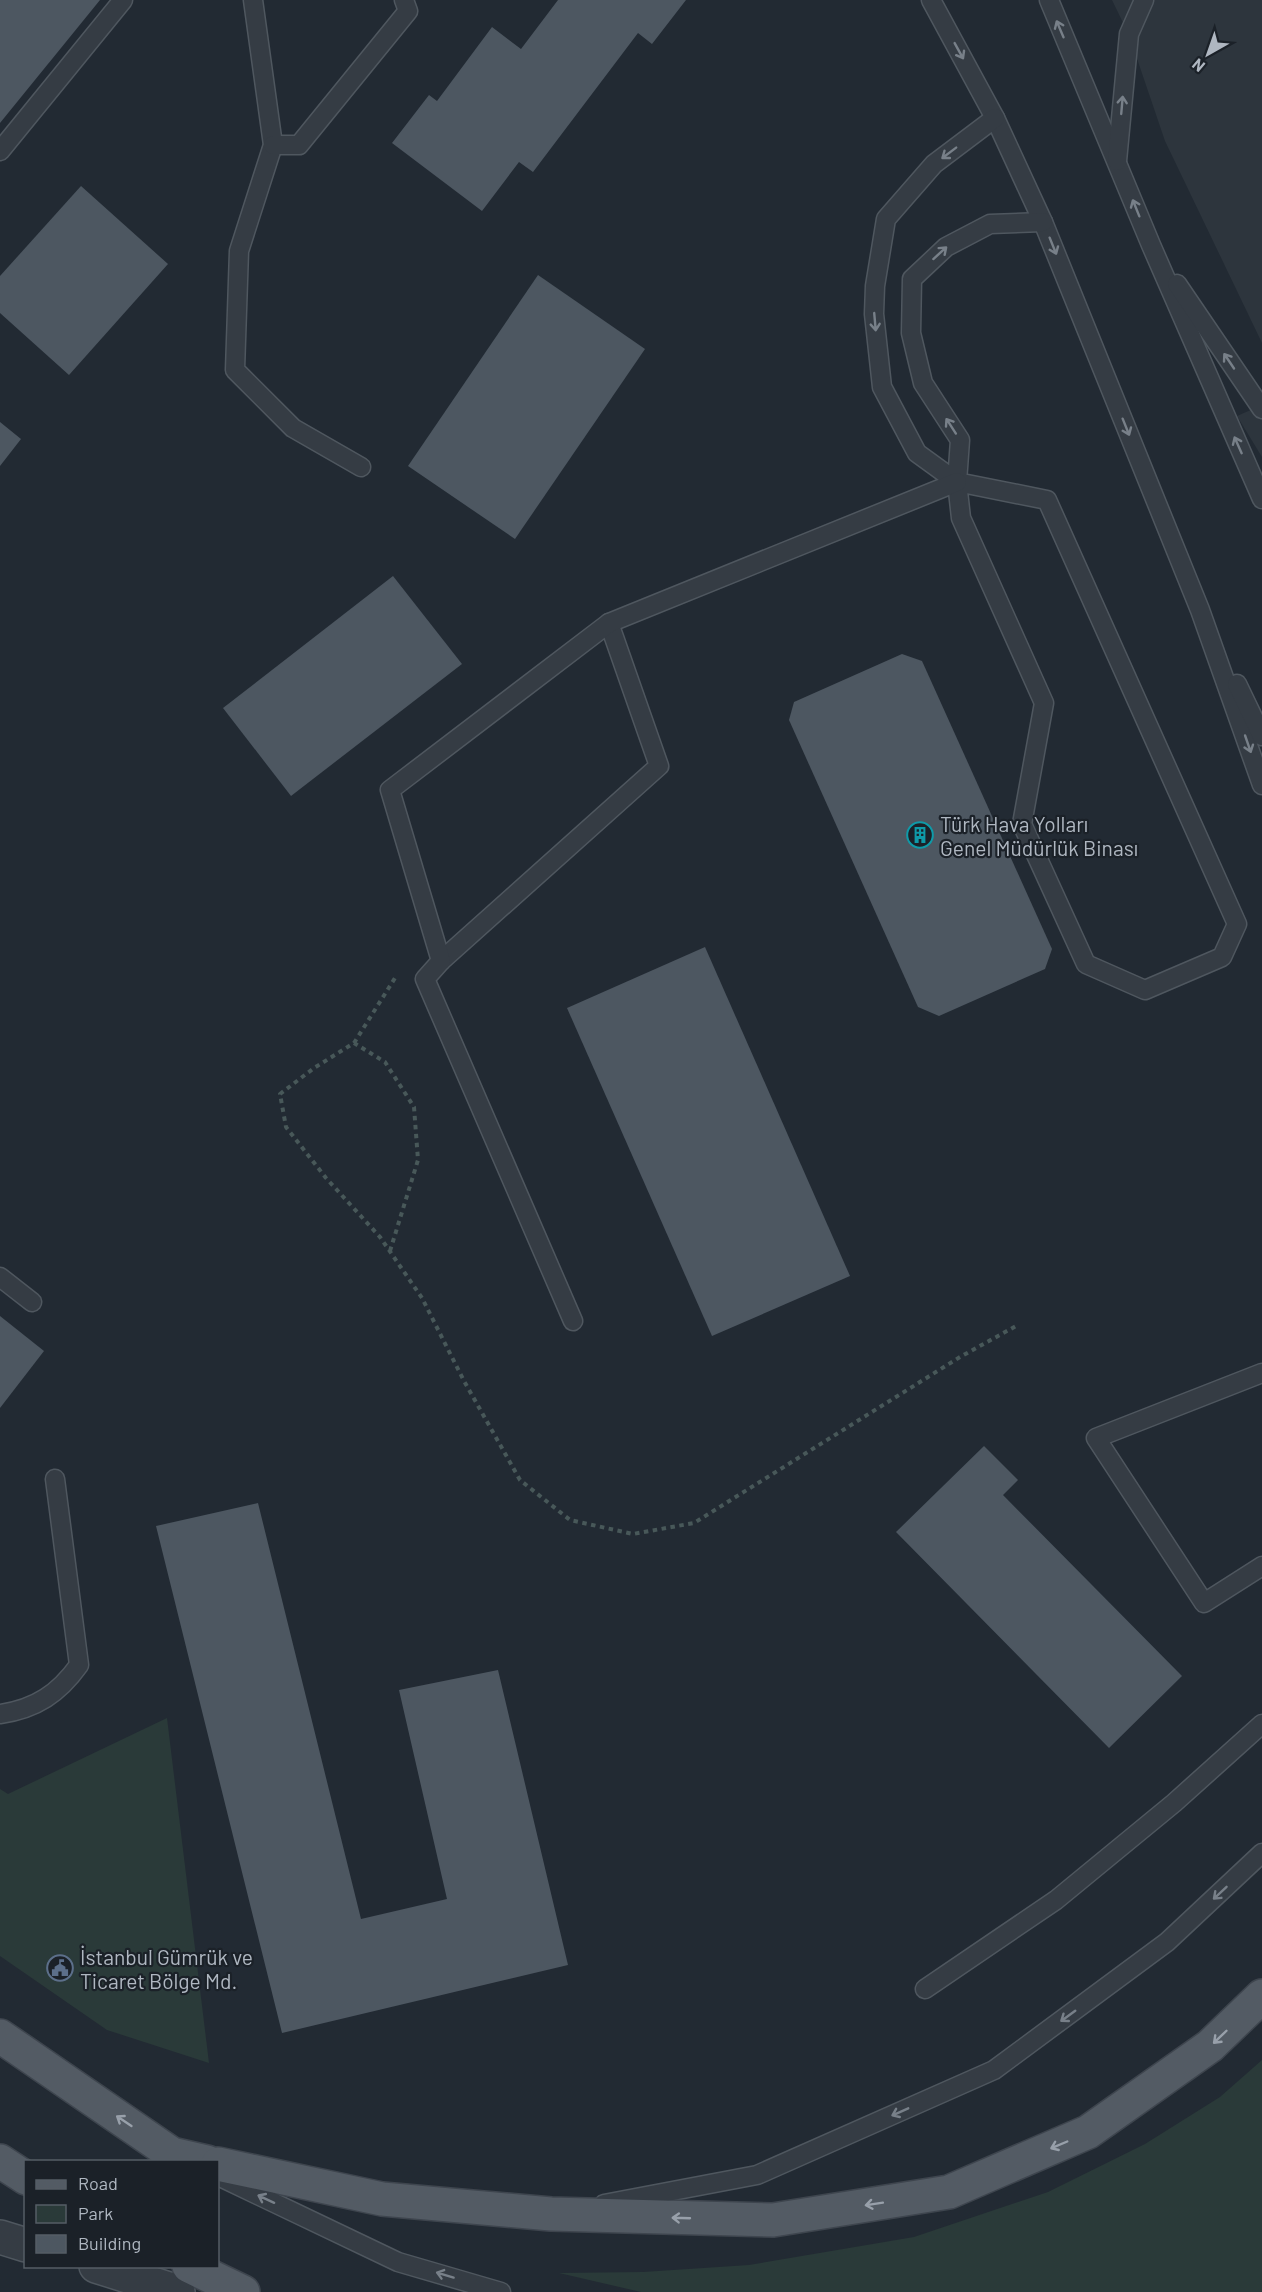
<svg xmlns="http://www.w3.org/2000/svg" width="1262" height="2292" font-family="Barlow,sans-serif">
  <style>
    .airport { fill: #2d353d }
    .green { fill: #2a3a39 }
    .building { fill: #4d5761 }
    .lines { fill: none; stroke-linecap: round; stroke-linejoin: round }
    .lane-casing { stroke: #4f575f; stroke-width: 21 }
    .street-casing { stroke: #4f575f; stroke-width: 36 }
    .primary-casing { stroke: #3e454e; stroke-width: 36 }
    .path { stroke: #485859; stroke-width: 4; stroke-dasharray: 4.5 4.5; stroke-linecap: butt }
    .lane { stroke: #353c44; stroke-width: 18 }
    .street { stroke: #353c44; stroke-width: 33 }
    .primary { stroke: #535b64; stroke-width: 33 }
    .oneway { stroke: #788089 }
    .oneway2 { stroke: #98a0aa }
    .labels { text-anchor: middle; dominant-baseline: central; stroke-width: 4.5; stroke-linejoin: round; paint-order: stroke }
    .poi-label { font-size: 21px; fill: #afb7c1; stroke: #1b2128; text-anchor: start }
  </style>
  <rect width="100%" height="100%" fill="#222a33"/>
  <g class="airport">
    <path d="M1112,0H1262V343L1165,141L1129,35Z"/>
    <path d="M1262,405V457L1237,416Z"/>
  </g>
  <g class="green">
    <path d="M167,1718L209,2063L107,2030L0,1956V1789L8,1794Z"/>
    <path d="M1262,2060V2292H641L559,2273L643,2272L749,2265L914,2237L1048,2192L1145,2144L1220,2097Z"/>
  </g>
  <g class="building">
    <path d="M0,0H100L0,123Z"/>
    <path d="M558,0H686L652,44L638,33L533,172L519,162L482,211L392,143L429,95L437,101L492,27L521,49Z"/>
    <path d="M81,186L168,264L69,375L0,313V276Z"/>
    <path d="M538,275L645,349L515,539L408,466Z"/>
    <path d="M0,422L21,439L0,466Z"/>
    <path d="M393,576L462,664L291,796L223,708Z"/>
    <path d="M902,654L922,661L1052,949L1045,969L939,1016L918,1007L789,720L794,702Z"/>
    <path d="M705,947L850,1276L712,1336L567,1008Z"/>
    <path d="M0,1316L44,1351L0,1408Z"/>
    <path d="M984,1446L1018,1480L1003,1495L1182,1676L1109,1748L896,1532Z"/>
    <path d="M258,1503L361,1919L447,1899L399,1690L498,1670L568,1965L282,2033L156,1526Z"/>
  </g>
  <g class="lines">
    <g class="lane-casing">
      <g id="lane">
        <path d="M253,0L273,145L239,251L235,370L293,428L361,467"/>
        <path d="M931,0L995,118L1043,222L1200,610L1262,785"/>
        <path d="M1049,0L1151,245L1262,499"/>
        <path d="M995,118L934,164L886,219L875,286L874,314L882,387L917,453L957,482L1047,500L1237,924L1222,957L1145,990L1086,964L1022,824L1044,703L961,518L957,482L960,440L923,383L911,333L912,279L946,247L990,224L1043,222"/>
        <path d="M273,145H299L408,11L404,0"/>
        <path d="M0,151L123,0"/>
        <path d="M1117,161L1129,34L1144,0"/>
        <path d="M1177,284L1262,409"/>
        <path d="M1237,684L1262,736"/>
        <path d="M441,961L659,766L609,623"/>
        <path d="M0,1277L32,1302"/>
        <path d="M573,1321L425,979L441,961L390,790L609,623L957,482"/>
        <path d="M1262,1373L1096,1438L1204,1603L1262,1566"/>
        <path d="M0,1714C36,1709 59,1693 79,1665L55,1479"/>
        <path d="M925,1989L1056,1900L1174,1803L1262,1724"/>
        <path d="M218,2176L398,2262L501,2292"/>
        <path d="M604,2204L757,2175L994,2070L1167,1942L1262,1853"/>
      </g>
    </g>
    <g class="street-casing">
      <g id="street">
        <path d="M0,2237L26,2245"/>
        <path d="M96,2266L178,2292"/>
      </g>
    </g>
    <g class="primary-casing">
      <g id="primary">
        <path d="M0,2036L172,2154L207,2162"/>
        <path d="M0,2161L26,2178"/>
        <path d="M218,2164L382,2199L551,2214L773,2220L949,2192L1088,2132L1210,2046L1262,1996"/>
        <path d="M189,2266L243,2292"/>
      </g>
    </g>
    <g class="path">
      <path d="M354,1043L395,978"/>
      <path d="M390,1251L418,1160L414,1107L385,1062L354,1043L314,1068L280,1094L286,1127L326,1178L380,1237L422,1298L464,1381L520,1480L570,1520L633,1534L694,1523L960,1357L1016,1326"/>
    </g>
    <use href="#lane" class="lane"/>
    <use href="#street" class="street"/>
    <use href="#primary" class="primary"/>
  </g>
  <defs><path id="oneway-shaft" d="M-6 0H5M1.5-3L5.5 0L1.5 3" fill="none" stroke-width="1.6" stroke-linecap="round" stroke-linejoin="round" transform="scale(1.5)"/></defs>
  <g class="oneway">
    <use href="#oneway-shaft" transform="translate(1060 29) rotate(-113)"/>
    <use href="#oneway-shaft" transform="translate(959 51) rotate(61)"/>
    <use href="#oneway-shaft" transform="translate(1122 105) rotate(-85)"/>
    <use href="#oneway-shaft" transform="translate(949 153) rotate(143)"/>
    <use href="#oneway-shaft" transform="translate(1136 208) rotate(-112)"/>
    <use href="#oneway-shaft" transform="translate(1053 246) rotate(68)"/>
    <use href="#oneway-shaft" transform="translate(940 253) rotate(-42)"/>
    <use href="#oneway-shaft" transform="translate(875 322) rotate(85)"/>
    <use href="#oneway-shaft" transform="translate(1229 361) rotate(-124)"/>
    <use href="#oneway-shaft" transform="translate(951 426) rotate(-123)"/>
    <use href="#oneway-shaft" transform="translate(1126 427) rotate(68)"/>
    <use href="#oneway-shaft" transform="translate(1238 445) rotate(-114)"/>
    <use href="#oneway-shaft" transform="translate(1248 744) rotate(71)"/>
    <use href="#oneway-shaft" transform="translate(1220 1893) rotate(137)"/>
    <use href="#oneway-shaft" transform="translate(1068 2016) rotate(144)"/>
    <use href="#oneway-shaft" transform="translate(900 2112) rotate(156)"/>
    <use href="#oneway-shaft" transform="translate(266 2199) rotate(-155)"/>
    <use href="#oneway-shaft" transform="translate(445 2275) rotate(-163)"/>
  </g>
  <g class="oneway2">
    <use href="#oneway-shaft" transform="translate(1220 2037) rotate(136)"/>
    <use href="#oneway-shaft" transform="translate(124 2121) rotate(-146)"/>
    <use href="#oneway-shaft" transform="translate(1059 2145) rotate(157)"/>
    <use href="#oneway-shaft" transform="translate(874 2204) rotate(171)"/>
    <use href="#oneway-shaft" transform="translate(681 2218) rotate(-178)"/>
  </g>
  <defs>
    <g id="building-ring" transform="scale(1.35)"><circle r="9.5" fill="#1b2128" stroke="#0f9aa8" stroke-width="1.5"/><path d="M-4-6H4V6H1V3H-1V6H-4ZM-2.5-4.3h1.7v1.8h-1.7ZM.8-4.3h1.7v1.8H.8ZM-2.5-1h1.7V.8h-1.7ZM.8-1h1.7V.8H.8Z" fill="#0f9aa8"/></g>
    <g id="civic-ring" transform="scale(1.35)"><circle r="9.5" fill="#1b2128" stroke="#5c6f8a" stroke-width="1.5"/><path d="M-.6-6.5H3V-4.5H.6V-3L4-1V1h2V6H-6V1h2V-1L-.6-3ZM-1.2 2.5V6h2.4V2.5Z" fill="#5c6f8a"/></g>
  </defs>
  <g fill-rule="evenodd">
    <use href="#building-ring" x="920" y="835"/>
    <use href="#civic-ring" x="60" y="1968"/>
  </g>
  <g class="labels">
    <g class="poi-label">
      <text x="940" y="823">Türk Hava Yolları<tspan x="940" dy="24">Genel Müdürlük Binası</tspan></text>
      <text x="80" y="1956">İstanbul Gümrük ve<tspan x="80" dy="24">Ticaret Bölge Md.</tspan></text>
    </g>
  </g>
  <rect x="24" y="2160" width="195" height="108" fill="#1b2128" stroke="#565d65" stroke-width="1.5"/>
  <rect x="36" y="2180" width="30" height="9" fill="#535b64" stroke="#565d65" stroke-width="1.5"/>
  <text x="78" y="2190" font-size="18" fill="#afb7c1">Road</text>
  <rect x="36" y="2205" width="30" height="18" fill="#2a3a39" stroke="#565d65" stroke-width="1.5"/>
  <text x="78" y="2220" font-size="18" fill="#afb7c1">Park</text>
  <rect x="36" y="2235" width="30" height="18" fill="#4d5761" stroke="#565d65" stroke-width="1.5"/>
  <text x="78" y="2250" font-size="18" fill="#afb7c1">Building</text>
  <g transform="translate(1208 54) rotate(220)" stroke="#1b2128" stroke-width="4.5" paint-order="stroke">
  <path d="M0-4.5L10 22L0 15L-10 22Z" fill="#afb7c1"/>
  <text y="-9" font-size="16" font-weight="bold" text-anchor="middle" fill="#afb7c1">N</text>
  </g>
</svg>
